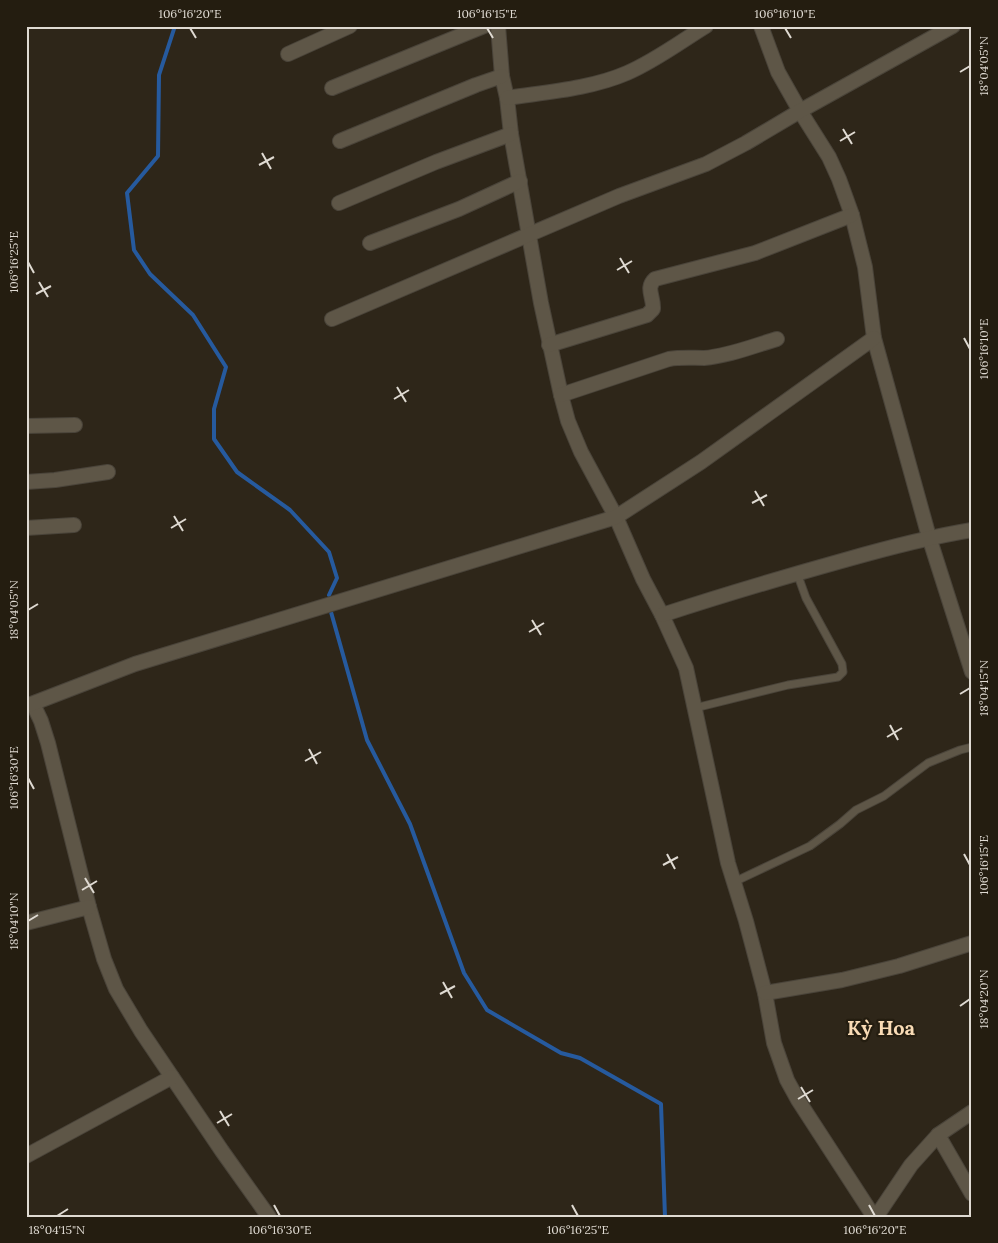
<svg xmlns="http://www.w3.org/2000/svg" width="998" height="1243" font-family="Lora,serif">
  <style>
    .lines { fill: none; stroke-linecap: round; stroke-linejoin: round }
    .stream { stroke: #265a9e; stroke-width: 4 }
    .service-casing { stroke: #4a443a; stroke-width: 9 }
    .minor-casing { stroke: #4a443a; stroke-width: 16 }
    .tertiary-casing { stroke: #4a443a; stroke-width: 16 }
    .service { stroke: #5e5647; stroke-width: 7 }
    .minor { stroke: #5e5647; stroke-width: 14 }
    .tertiary { stroke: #5e5647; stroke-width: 14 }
    .ticks { fill: none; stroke: #dfdad2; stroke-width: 2 }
    .labels { text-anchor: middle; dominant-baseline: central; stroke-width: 4.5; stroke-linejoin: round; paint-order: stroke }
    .district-label { font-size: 20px; font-weight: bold; fill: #f9dbb5; stroke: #241d10 }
    .neatline { fill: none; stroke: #dfdad2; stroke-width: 2 }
    .ticks-label { font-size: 12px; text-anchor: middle; fill: #dfdad2 }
  </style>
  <rect width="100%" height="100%" fill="#2e2619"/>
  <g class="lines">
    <g class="stream">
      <path d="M175,26L159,75L158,156L127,193L134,250L150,274L193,315L226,367L214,409V439L237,472L290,510L329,552L337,578L329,595"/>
      <path d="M331,612L367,740L410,824L464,973L487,1010L561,1053L580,1058L661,1104L665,1217"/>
    </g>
    <g class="service-casing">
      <g id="service">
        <path d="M695,708L788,685L838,677L843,672L842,664L806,598L797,573"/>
        <path d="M734,882L810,846L840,824L856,810L884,796L928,763L960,750L972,747"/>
      </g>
    </g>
    <g class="minor-casing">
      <g id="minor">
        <path d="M498,26L502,76L507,98L511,134L541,303L561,395L568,421L581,452L616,517L643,579L662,615L686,668L728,863L746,921L765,993L774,1043L787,1080L798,1100L874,1217"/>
        <path d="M761,26L778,72L800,111L829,157L839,179L852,215L865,267L874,338L929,537L972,672"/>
        <path d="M288,54L350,26"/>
        <path d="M332,88L484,26"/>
        <path d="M507,98C546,92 590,89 627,73C655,61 680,42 706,26"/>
        <path d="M340,141L476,85L502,76"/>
        <path d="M339,203L436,162L511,134"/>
        <path d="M370,243L459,209L520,181"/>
        <path d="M332,319L619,196L706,164L746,143L800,111L953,26"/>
        <path d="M549,345L647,315L653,309C654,297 645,288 655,279L755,253L852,215"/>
        <path d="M561,395L669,359C681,357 692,358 704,358C729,356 753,346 777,339"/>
        <path d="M26,426L75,425"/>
        <path d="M26,482L55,480L108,472"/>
        <path d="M26,528L74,525"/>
        <path d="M662,615C723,595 784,577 845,560C887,548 929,537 972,530"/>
        <path d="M33,704L41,721L48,743L89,907L104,959L116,989L141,1031L222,1151L269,1217"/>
        <path d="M26,706L135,664L616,517L701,462L874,338"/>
        <path d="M26,923L89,907"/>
        <path d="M765,993L842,980L899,966L972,943"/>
        <path d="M938,1135L972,1194"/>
        <path d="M26,1156L172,1077"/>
      </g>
    </g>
    <g class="tertiary-casing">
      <path id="tertiary" d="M876,1217L911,1165L938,1135L972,1112"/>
    </g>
    <use href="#service" class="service"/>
    <use href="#minor" class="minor"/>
    <use href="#tertiary" class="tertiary"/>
  </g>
  <path class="ticks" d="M190,28L196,38M487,28L493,38M785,28L791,38M960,72L970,66M843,129L852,144M840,141L855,132M262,153L271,169M259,165L274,157M620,258L629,273M28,262L34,273M617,270L632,261M39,282L48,297M36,294L51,286M964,338L970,349M397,387L406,402M394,399L409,390M755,491L764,506M752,503L767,495M174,516L183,531M171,528L186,519M28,610L38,604M532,620L541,635M529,632L544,623M960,694L970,688M890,725L898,740M887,737L902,728M309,749L317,764M305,761L321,752M28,778L34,789M667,854L675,869M964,854L970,865M663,865L678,857M85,878L94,893M82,890L97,881M28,921L38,915M443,982L452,998M440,994L455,986M960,1006L970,999M801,1087L810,1102M798,1099L813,1090M220,1111L229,1126M217,1123L232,1114M274,1205L280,1216M572,1205L578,1216M869,1205L875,1216M57,1216L68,1209"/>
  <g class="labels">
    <g class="district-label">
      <text x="881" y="1027">Kỳ Hoa</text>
    </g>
  </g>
  <rect width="998" height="1243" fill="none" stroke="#241d10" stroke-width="55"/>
  <rect x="28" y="28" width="942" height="1188" class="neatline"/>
  <g class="ticks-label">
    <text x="190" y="18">106°16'20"E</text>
    <text x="487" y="18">106°16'15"E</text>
    <text x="785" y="18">106°16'10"E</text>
    <text transform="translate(984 66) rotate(-90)" y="4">18°04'05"N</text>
    <text transform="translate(14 262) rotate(-90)" y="4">106°16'25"E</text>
    <text transform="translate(984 349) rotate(-90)" y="4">106°16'10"E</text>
    <text transform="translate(14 610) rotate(-90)" y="4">18°04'05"N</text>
    <text transform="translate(984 688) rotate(-90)" y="4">18°04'15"N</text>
    <text transform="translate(14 778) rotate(-90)" y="4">106°16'30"E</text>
    <text transform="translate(984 865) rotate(-90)" y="4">106°16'15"E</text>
    <text transform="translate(14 921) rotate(-90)" y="4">18°04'10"N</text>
    <text transform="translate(984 999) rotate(-90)" y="4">18°04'20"N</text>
    <text x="57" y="1234">18°04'15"N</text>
    <text x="280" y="1234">106°16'30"E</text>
    <text x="578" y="1234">106°16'25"E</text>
    <text x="875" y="1234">106°16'20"E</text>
  </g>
</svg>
